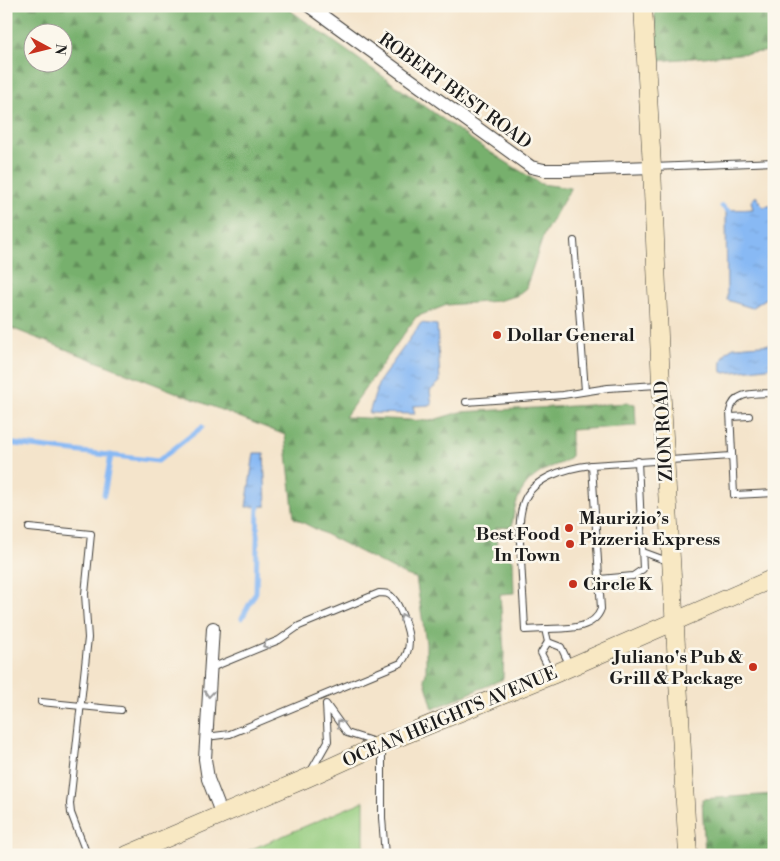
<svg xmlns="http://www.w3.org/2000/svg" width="780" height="861" font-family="'Libre Bodoni',serif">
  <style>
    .green { fill: #94cc7e; stroke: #58744d }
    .forest { fill: url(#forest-firs); stroke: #4a6644; fill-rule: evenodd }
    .water { fill: url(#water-ripples); stroke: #526a88 }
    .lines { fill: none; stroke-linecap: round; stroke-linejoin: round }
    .stream { stroke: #88b9f4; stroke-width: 5 }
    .lane-casing { stroke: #3c3a36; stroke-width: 8 }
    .street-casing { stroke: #3c3a36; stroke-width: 14 }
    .secondary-casing { stroke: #3c3a36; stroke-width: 19 }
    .lane { stroke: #fff; stroke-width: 6 }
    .street { stroke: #fff; stroke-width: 12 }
    .secondary { stroke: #f8e8c3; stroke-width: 18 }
    .oneway { stroke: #999 }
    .poi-dot { fill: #c8321e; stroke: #fbf7ec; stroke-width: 2 }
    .labels { text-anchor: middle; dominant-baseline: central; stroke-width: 5; stroke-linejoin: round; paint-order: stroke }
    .street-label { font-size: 18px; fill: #1c1c1c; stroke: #fbf7ec }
    .poi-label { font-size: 18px; font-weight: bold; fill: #1c1c1c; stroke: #fbf7ec; text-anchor: start }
  </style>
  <defs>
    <pattern id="forest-firs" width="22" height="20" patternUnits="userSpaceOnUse" patternTransform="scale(1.25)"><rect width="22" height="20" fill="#77b06d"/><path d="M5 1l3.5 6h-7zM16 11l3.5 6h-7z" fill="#618e59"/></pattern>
    <pattern id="water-ripples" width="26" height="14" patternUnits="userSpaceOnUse" patternTransform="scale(1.25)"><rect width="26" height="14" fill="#88b9f4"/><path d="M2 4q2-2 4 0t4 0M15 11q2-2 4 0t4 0" fill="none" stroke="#759ed1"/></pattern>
  </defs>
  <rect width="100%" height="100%" fill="#fbf7ec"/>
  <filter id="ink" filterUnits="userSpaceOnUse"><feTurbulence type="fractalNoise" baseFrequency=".02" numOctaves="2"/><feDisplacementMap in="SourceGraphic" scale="10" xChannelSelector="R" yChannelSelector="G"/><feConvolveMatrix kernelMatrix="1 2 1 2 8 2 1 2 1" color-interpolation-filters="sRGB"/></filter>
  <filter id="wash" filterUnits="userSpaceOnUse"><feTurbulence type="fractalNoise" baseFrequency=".0096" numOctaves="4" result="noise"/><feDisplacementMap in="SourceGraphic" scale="20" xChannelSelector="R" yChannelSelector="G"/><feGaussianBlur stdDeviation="1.12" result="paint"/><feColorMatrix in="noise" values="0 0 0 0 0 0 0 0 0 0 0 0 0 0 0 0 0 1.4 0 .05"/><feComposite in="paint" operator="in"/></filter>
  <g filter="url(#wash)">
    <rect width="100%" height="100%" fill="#f4e4cb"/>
    <path class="green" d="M364,801V855H238Z"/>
    <g class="forest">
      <path d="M6,6H284L482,147L541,184L571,188L544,234L526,288L516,296L497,301L447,305L416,317L345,417L430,421L460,412L628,403L635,404L636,426L571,430V456C564,464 556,464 547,469C522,481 514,501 512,527L496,528L497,550L513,560L514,593L500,594L504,652L503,679L433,709L424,678L426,674V643L416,578L405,575L294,518L285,435L6,326ZM32,32H62V62H32Z"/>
      <path d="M654,6H774V51L657,61Z"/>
      <path d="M774,794V855H705L702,799Z"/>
    </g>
    <g class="water">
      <path d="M756,196L763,207L774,205V293L752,308L727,300L726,210L753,209L751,201Z"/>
      <path d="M421,323L437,325L440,382L430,391L432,405L413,406L415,414L369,413L379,382Z"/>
      <path d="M774,344V367L725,373L722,372C720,361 724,351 734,347Z"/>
      <path d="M254,453H264L266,506L246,507Z"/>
    </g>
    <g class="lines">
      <g class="stream">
        <path d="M722,206L732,214"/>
        <path d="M6,443L158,461L202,427"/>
        <path d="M104,495L111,455"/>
        <path d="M242,618L256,592L258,500"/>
      </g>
    </g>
  </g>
  <g filter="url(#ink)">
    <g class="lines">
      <g class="lane-casing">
        <g id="lane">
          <path d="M653,167L774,162"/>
          <path d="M574,241L585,391"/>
          <path d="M774,393C757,394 734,390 730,411L734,495L774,493"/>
          <path d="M466,402L563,395L608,388L658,385"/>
          <path d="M731,417L749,416"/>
          <path d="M29,528L91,534L85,594L88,638L70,804L71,813L87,855"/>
          <path d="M643,552L670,562"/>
          <path d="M600,579L633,576L643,569L638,461"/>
          <path d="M545,629L525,630C524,606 522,582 521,558C520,541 518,524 522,508C528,478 566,468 592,465"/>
          <path d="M548,642L545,629C564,628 593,631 601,609L592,465L732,456"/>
          <path d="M551,673L541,653L548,642L561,647L570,666"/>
          <path d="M41,702L121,710"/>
          <path d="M206,737L230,734L401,663C406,657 409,650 409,641C409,631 400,605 393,598C389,593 385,593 379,593L299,626L279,640L211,668"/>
          <path d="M382,747V818L385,855"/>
          <path d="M311,771L328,741L326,704L347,733L375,742"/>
        </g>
      </g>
      <g class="street-casing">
        <g id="street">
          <path d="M309,6L531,167L544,170H565L652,167"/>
          <path d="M213,628L205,759L208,779L222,815"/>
        </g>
      </g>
      <g class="secondary-casing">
        <g id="secondary">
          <path d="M643,6L652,167L661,385L688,855"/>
          <path d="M127,855L307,778L382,744L552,675L774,578"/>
        </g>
      </g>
      <use href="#lane" class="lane"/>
      <use href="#street" class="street"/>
      <use href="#secondary" class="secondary"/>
    </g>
    <defs><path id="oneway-chevron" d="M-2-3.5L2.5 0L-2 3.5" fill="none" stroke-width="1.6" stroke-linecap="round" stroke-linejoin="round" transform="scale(1.25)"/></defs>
    <g class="oneway">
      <use href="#oneway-chevron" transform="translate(403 617) rotate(-113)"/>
      <use href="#oneway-chevron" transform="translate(266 645) rotate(158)"/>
      <use href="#oneway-chevron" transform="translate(209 694) rotate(94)"/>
      <use href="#oneway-chevron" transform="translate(340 723) rotate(-125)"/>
    </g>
  </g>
  <g class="poi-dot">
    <circle cx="497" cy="335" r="5"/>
    <circle cx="569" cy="528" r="5"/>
    <circle cx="570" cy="544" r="5"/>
    <circle cx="573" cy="584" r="5"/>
    <circle cx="753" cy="667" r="5"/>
  </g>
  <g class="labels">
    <g class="street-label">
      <text transform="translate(455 91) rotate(36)">ROBERT BEST ROAD</text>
      <text transform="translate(664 431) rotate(-93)">ZION ROAD</text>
      <text transform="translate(450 717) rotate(-23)">OCEAN HEIGHTS AVENUE</text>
    </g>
    <g class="poi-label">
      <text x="507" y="335">Dollar General</text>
      <text x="579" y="518">Maurizio’s<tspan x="579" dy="21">Pizzeria Express</tspan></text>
      <text x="560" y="534" text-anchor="end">Best Food<tspan x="560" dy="21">In Town</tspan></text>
      <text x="583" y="584">Circle K</text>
      <text x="743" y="657" text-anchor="end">Juliano's Pub &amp;<tspan x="743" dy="21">Grill &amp; Package</tspan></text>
    </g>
  </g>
  <rect width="780" height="861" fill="none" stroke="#fbf7ec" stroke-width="25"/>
  <g transform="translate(48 48) rotate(97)"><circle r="24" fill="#fbf7ec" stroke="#a29f99"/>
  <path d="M0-4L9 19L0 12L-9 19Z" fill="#c8321e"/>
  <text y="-8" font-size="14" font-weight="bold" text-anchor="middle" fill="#1c1c1c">N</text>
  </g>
</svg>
